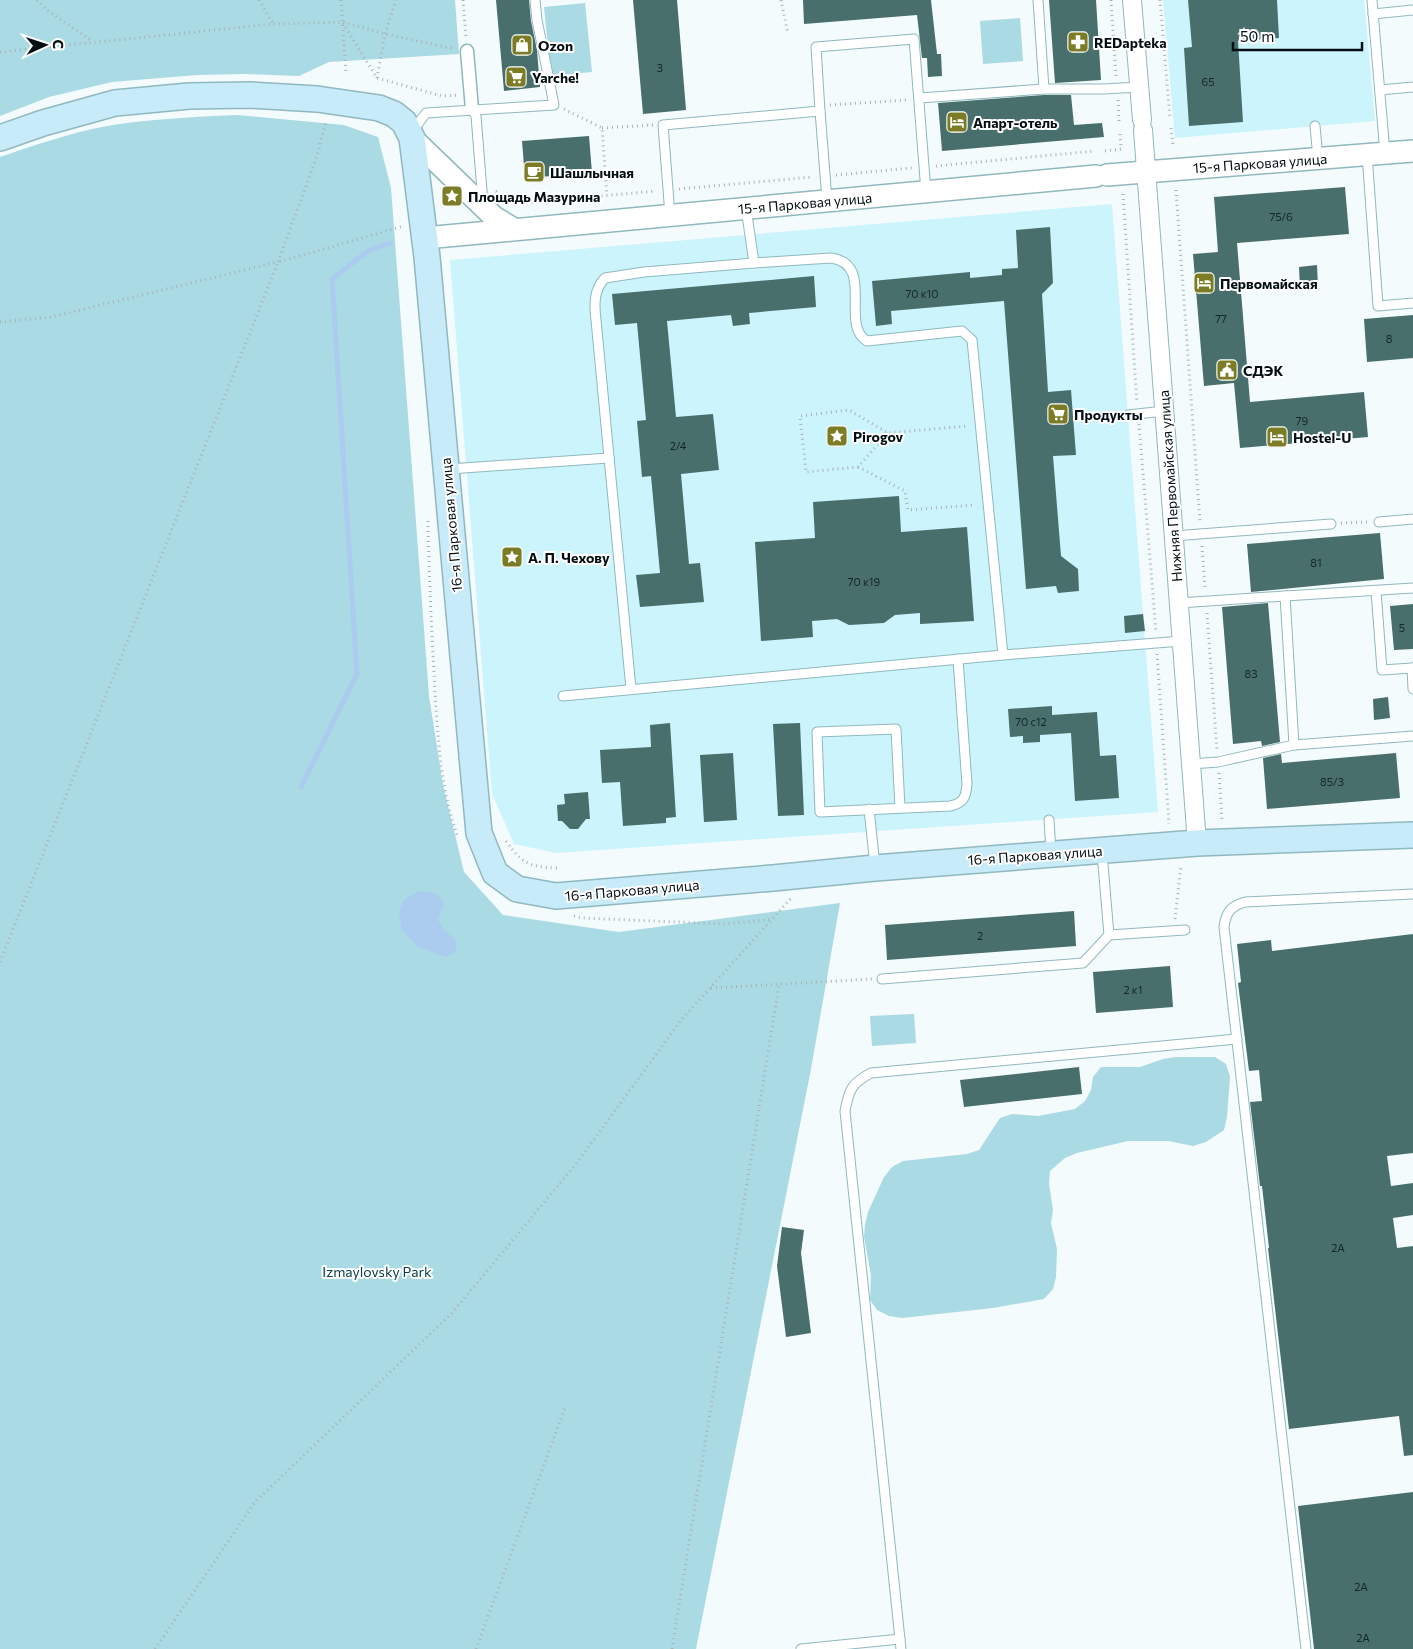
<svg xmlns="http://www.w3.org/2000/svg" width="1413" height="1649" font-family="Commissioner,sans-serif">
  <style>
    .built { fill: #ccf4fc }
    .green { fill: #aadae3 }
    .water { fill: #abcbef }
    .lines { fill: none; stroke-linecap: round; stroke-linejoin: round }
    .stream { stroke: #abcbef; stroke-width: 5 }
    .building { fill: #486f6c }
    .service-casing { stroke: #90b8bf; stroke-width: 11 }
    .pedestrian-casing { stroke: #90b8bf; stroke-width: 15 }
    .minor-casing { stroke: #90b8bf; stroke-width: 20 }
    .tertiary-casing { stroke: #90b8bf; stroke-width: 24 }
    .secondary-casing { stroke: #90b8bf; stroke-width: 28 }
    .path { stroke: #a9b2b3; stroke-width: 3; stroke-dasharray: 1 4; stroke-linecap: butt }
    .service { stroke: #fff; stroke-width: 9 }
    .pedestrian { stroke: #fff; stroke-width: 12 }
    .minor { stroke: #fff; stroke-width: 18 }
    .tertiary { stroke: #fff; stroke-width: 21 }
    .secondary { stroke: #c8ebfa; stroke-width: 25 }
    .labels { text-anchor: middle; dominant-baseline: central; stroke-width: 4; stroke-linejoin: round; paint-order: stroke }
    .number-label { font-size: 11px; fill: #142628 }
    .poi-label { font-size: 14px; font-weight: bold; fill: #020e11; stroke: #fff; text-anchor: start }
    .street-label { font-size: 14px; fill: #020e11; stroke: #fff }
    .park-label { font-size: 14px; fill: #0a4048; stroke: #fff }
  </style>
  <rect width="100%" height="100%" fill="#f3fbfc"/>
  <g class="built">
    <path d="M1163,0H1364L1375,121L1175,138Z"/>
    <path d="M1112,204L1158,812L556,853L514,844L492,794L450,260Z"/>
  </g>
  <g class="green">
    <path d="M0,0H455L459,54L329,62L299,76L245,74L197,75L112,82L49,97L0,116Z"/>
    <path d="M585,3L592,72L551,76L544,7Z"/>
    <path d="M1020,18L1023,61L983,64L980,21Z"/>
    <path d="M237,115L344,125L378,137L391,188L429,696L443,785L464,872L503,915L619,932L840,903L811,1069L696,1649H0V157C35,145 70,133 107,126C150,119 193,117 237,115Z"/>
    <path d="M914,1014L916,1043L872,1046L870,1016Z"/>
    <path d="M1176,1057H1215L1226,1064L1230,1077L1227,1117L1224,1130L1206,1142L1193,1146L1168,1141H1128L1077,1153L1065,1158L1050,1171L1049,1184L1053,1210L1051,1223L1057,1249L1056,1277L1053,1289L1044,1299L993,1308L902,1318L889,1316L877,1310L870,1300L871,1275L864,1237L865,1224L868,1212L884,1177L892,1167L903,1161L967,1154L979,1150L1000,1118L1012,1114L1038,1116L1075,1109L1085,1101L1091,1090L1093,1077L1101,1067H1140L1163,1059Z"/>
  </g>
  <path class="water" d="M419,891L435,893L444,903L438,920L444,930L456,940V951L446,957L418,947L402,931L399,912L404,900Z"/>
  <g class="lines">
    <path class="stream" d="M301,787L357,674L332,279L368,251L390,243"/>
  </g>
  <g class="building">
    <path d="M496,0H529L531,21L537,50L540,87L504,91Z"/>
    <path d="M633,0H677L686,110L643,114Z"/>
    <path d="M803,0H931L937,54H941L942,76L928,77L927,58H922L917,15L804,24Z"/>
    <path d="M1049,0H1096L1101,80L1055,83Z"/>
    <path d="M1188,0H1277L1279,38L1238,41L1243,122L1189,126L1184,48L1192,47Z"/>
    <path d="M1044,95H1071L1074,125L1102,123L1104,137L942,151L938,103Z"/>
    <path d="M589,136L592,173L525,178L522,141Z"/>
    <path d="M1345,187L1349,234L1237,243L1250,402L1364,392L1368,437L1240,448L1234,383L1204,386L1193,254L1218,252L1214,197Z"/>
    <path d="M1050,227L1053,283L1042,294L1048,392L1071,390L1076,455L1053,456L1061,556L1078,569L1079,591L1058,593L1056,586L1026,589L1004,301L891,311L892,324L876,326L872,281L970,272V278L1002,275V269L1018,268L1016,230Z"/>
    <path d="M1317,265L1318,287L1300,289L1299,267Z"/>
    <path d="M814,276L816,307L749,313L750,324L733,326L731,315L667,321L676,417L713,414L719,470L681,474L689,564L700,563L704,602L640,607L636,575L660,573L651,476L642,477L637,421L646,420L637,323L615,325L612,294Z"/>
    <path d="M1413,315V358L1367,362L1364,319Z"/>
    <path d="M899,496L901,532L967,527L974,621L920,624V613L895,615L884,623L849,625L837,619L812,621L813,637L761,641L755,542L815,538L813,502Z"/>
    <path d="M1380,533L1384,579L1251,592L1247,544Z"/>
    <path d="M1268,603L1280,742L1262,746L1261,741L1233,744L1222,607Z"/>
    <path d="M1413,604V649L1394,650L1390,606Z"/>
    <path d="M1143,614L1145,631L1125,633L1124,616Z"/>
    <path d="M1388,697L1390,718L1374,720L1373,699Z"/>
    <path d="M1052,706V715L1097,712L1100,756L1116,755L1119,798L1075,801L1071,733L1040,735V742L1023,743V736L1010,737L1008,709Z"/>
    <path d="M670,723L676,817L666,818V823L623,826L620,782L602,783L600,750L651,747L650,725Z"/>
    <path d="M800,723L804,815L778,816L773,724Z"/>
    <path d="M733,753L737,820L704,822L700,755Z"/>
    <path d="M1396,753L1400,798L1267,809L1263,758L1281,754L1282,763Z"/>
    <path d="M588,792L590,819H586L578,829H570L562,821H558L557,805L565,804L564,794Z"/>
    <path d="M1074,911L1076,946L887,960L885,925Z"/>
    <path d="M1413,934V1153L1387,1156L1391,1186L1413,1183V1215L1393,1218L1397,1248L1413,1246V1455L1404,1456L1399,1416L1289,1429L1268,1248H1269L1262,1186H1260L1250,1102L1262,1101L1259,1070L1249,1071L1238,983L1241,982L1237,944L1271,940L1272,951Z"/>
    <path d="M1170,966L1173,1007L1096,1013L1093,972Z"/>
    <path d="M1079,1067L1082,1094L964,1107L960,1080Z"/>
    <path d="M782,1227L804,1230L801,1253L811,1333L786,1337L777,1266Z"/>
    <path d="M1413,1492V1649H1314L1298,1506Z"/>
  </g>
  <g class="lines">
    <g class="service-casing">
      <g id="service">
        <path d="M1038,0L1044,89"/>
        <path d="M1372,0L1385,153"/>
        <path d="M1373,14L1413,10"/>
        <path d="M1380,90L1413,87"/>
        <path d="M920,98L1044,89H1104L1139,87"/>
        <path d="M472,109L476,116L483,203"/>
        <path d="M820,111L816,47L914,39L926,192"/>
        <path d="M1315,126L1318,158"/>
        <path d="M411,133L426,113L554,105L537,20L535,0"/>
        <path d="M1367,154L1378,306L1413,303"/>
        <path d="M746,208L754,263L831,258C876,264 839,325 867,341L962,331L972,340L1003,655L1182,641"/>
        <path d="M670,215L663,125L820,111L827,200"/>
        <path d="M1128,415L1164,411"/>
        <path d="M449,469L609,458"/>
        <path d="M1379,522L1413,519"/>
        <path d="M1173,536L1331,524"/>
        <path d="M1376,591L1382,670L1412,668"/>
        <path d="M1285,596L1413,588"/>
        <path d="M1179,603L1285,596L1294,745L1218,762L1191,764"/>
        <path d="M1413,668H1412L1413,689"/>
        <path d="M631,689L596,320C594,304 594,289 605,278L644,272L754,263"/>
        <path d="M563,696L1003,655"/>
        <path d="M1294,745L1413,736"/>
        <path d="M900,808L896,729L817,732L820,812L950,806C964,803 966,797 967,784L958,659"/>
        <path d="M869,809L875,866"/>
        <path d="M1049,820L1051,852"/>
        <path d="M1102,853L1109,935L1185,930"/>
        <path d="M882,979L1083,963L1109,935"/>
        <path d="M801,1649L900,1639"/>
        <path d="M901,1649L845,1111C849,1089 852,1083 871,1073L1237,1039"/>
        <path d="M1306,1649L1224,927C1226,912 1231,906 1245,902L1413,894"/>
      </g>
    </g>
    <g class="pedestrian-casing">
      <path id="pedestrian" d="M467,51L472,109"/>
    </g>
    <g class="minor-casing">
      <g id="minor">
        <path d="M1132,0L1142,120"/>
        <path d="M1143,130L1197,843"/>
      </g>
    </g>
    <g class="tertiary-casing">
      <g id="tertiary">
        <path d="M412,138L494,217L514,229"/>
        <path d="M1107,175L1413,151"/>
        <path d="M425,238L1096,176"/>
      </g>
    </g>
    <g class="secondary-casing">
      <path id="secondary" d="M0,138L43,123L115,103L189,96L250,95L317,99L379,108L394,114L404,122L412,138L427,257L479,833L495,873L517,889L556,896L773,878L875,868L1197,843L1413,835"/>
    </g>
    <g class="path">
      <path d="M37,0L48,11L92,41"/>
      <path d="M259,0L273,24"/>
      <path d="M341,0L346,73"/>
      <path d="M463,0L466,38"/>
      <path d="M781,0L788,34"/>
      <path d="M1111,0L1116,76"/>
      <path d="M1160,0L1170,118"/>
      <path d="M343,23L377,78L442,96L459,95"/>
      <path d="M0,52L273,24L343,22L385,34L455,49"/>
      <path d="M377,78L385,34L396,0"/>
      <path d="M1118,100L1119,122"/>
      <path d="M830,105L906,100"/>
      <path d="M564,109L602,128L607,195"/>
      <path d="M602,128L653,125"/>
      <path d="M1171,128L1173,145"/>
      <path d="M1105,151L1121,149L1120,132"/>
      <path d="M936,166L1095,151"/>
      <path d="M836,175L912,168"/>
      <path d="M679,189L813,177"/>
      <path d="M1176,190L1200,522"/>
      <path d="M496,191L514,204L656,191"/>
      <path d="M1123,194L1137,403"/>
      <path d="M0,322L51,317L278,262L317,156L326,121"/>
      <path d="M1139,424L1156,632"/>
      <path d="M888,433L858,467L806,472L800,416L849,410L888,433L968,426"/>
      <path d="M858,467L905,491L908,510L975,505"/>
      <path d="M428,521C429,578 432,635 435,692C438,740 441,790 457,835"/>
      <path d="M1341,523L1368,522"/>
      <path d="M1202,546L1205,589"/>
      <path d="M1207,613L1217,751"/>
      <path d="M1157,654L1169,824"/>
      <path d="M1219,773L1222,821"/>
      <path d="M506,841C522,864 530,867 557,868"/>
      <path d="M574,916L582,918L725,924L772,919"/>
      <path d="M1175,919L1181,865"/>
      <path d="M0,962L278,262L404,226"/>
      <path d="M711,988L872,979"/>
      <path d="M155,1649L255,1502L452,1313L576,1164L682,1019L793,896"/>
      <path d="M476,1649L566,1405"/>
      <path d="M672,1649L779,984"/>
    </g>
    <use href="#service" class="service"/>
    <use href="#pedestrian" class="pedestrian"/>
    <use href="#minor" class="minor"/>
    <use href="#tertiary" class="tertiary"/>
    <use href="#secondary" class="secondary"/>
  </g>
  <defs>
    <g id="pharmacy-square" transform="scale(1.125)"><rect x="-9" y="-9" width="18" height="18" rx="4" fill="#7b7c25" stroke="#fff"/><path d="M-2-6h4v4h4v4h-4v4h-4v-4h-4v-4h4Z" fill="#fff"/></g>
    <g id="shop-square" transform="scale(1.125)"><rect x="-9" y="-9" width="18" height="18" rx="4" fill="#7b7c25" stroke="#fff"/><path d="M-5-2.5h2.3a2.7 3.5 0 0 1 5.4 0H5L5.5 6h-11ZM-1.5-2.5h3a1.5 2.3 0 0 0-3 0Z" fill="#fff"/></g>
    <g id="supermarket-square" transform="scale(1.125)"><rect x="-9" y="-9" width="18" height="18" rx="4" fill="#7b7c25" stroke="#fff"/><path d="M-6-5.5h2.5l.6 2H6L4.5 2H-2.5L-4.4-4H-6ZM-1.5 3.2a1.3 1.3 0 1 0 .1 0ZM3 3.2a1.3 1.3 0 1 0 .1 0Z" fill="#fff"/></g>
    <g id="hotel-square" transform="scale(1.125)"><rect x="-9" y="-9" width="18" height="18" rx="4" fill="#7b7c25" stroke="#fff"/><path d="M-6-4.5h1.5V1H6V5H4.5V3h-9V5H-6ZM-4 0a1.8 1.8 0 1 1 3.6 0ZM.5 0V-2.5h3Q6-2.5 6 0Z" fill="#fff"/></g>
    <g id="cafe-square" transform="scale(1.125)"><rect x="-9" y="-9" width="18" height="18" rx="4" fill="#7b7c25" stroke="#fff"/><path d="M-5.5-4.5H6V0H3Q3 3.5 0 3.5H-2.5Q-5.5 3.5-5.5 0ZM3-3.2v2h1.7v-2ZM-6 4.5H4V6H-6Z" fill="#fff"/></g>
    <g id="sight-square" transform="scale(1.125)"><rect x="-9" y="-9" width="18" height="18" rx="4" fill="#7b7c25" stroke="#fff"/><path d="M0-6L1.8-2.2L6-1.7L2.9 1.2L3.7 5.4L0 3.3L-3.7 5.4L-2.9 1.2L-6-1.7L-1.8-2.2Z" fill="#fff"/></g>
    <g id="civic-square" transform="scale(1.125)"><rect x="-9" y="-9" width="18" height="18" rx="4" fill="#7b7c25" stroke="#fff"/><path d="M-.6-6.5H3V-4.5H.6V-3L4-1V1h2V6H-6V1h2V-1L-.6-3ZM-1.2 2.5V6h2.4V2.5Z" fill="#fff"/></g>
  </defs>
  <g fill-rule="evenodd">
    <use href="#pharmacy-square" x="1078" y="42"/>
    <use href="#shop-square" x="522" y="45"/>
    <use href="#supermarket-square" x="516" y="77"/>
    <use href="#hotel-square" x="957" y="122"/>
    <use href="#cafe-square" x="534" y="172"/>
    <use href="#sight-square" x="452" y="196"/>
    <use href="#hotel-square" x="1204" y="283"/>
    <use href="#civic-square" x="1227" y="370"/>
    <use href="#supermarket-square" x="1058" y="414"/>
    <use href="#sight-square" x="837" y="436"/>
    <use href="#hotel-square" x="1277" y="437"/>
    <use href="#sight-square" x="512" y="557"/>
  </g>
  <g class="labels">
    <g class="number-label">
      <text x="660" y="67">3</text>
      <text x="1208" y="81">65</text>
      <text x="1281" y="216">75/6</text>
      <text x="922" y="293">70 к10</text>
      <text x="1221" y="318">77</text>
      <text x="1389" y="338">8</text>
      <text x="1302" y="420">79</text>
      <text x="678" y="445">2/4</text>
      <text x="1316" y="562">81</text>
      <text x="864" y="581">70 к19</text>
      <text x="1402" y="627">5</text>
      <text x="1251" y="673">83</text>
      <text x="1031" y="721">70 с12</text>
      <text x="1332" y="781">85/3</text>
      <text x="980" y="935">2</text>
      <text x="1133" y="989">2 к1</text>
      <text x="1338" y="1247">2А</text>
      <text x="1361" y="1586">2А</text>
      <text x="1363" y="1637">2А</text>
    </g>
    <g class="poi-label">
      <text x="1094" y="42">REDapteka</text>
      <text x="538" y="45">Ozon</text>
      <text x="532" y="77">Yarche!</text>
      <text x="973" y="122">Апарт-отель</text>
      <text x="550" y="172">Шашлычная</text>
      <text x="468" y="196">Площадь Мазурина</text>
      <text x="1220" y="283">Первомайская</text>
      <text x="1243" y="370">СДЭК</text>
      <text x="1074" y="414">Продукты</text>
      <text x="853" y="436">Pirogov</text>
      <text x="1293" y="437">Hostel-U</text>
      <text x="528" y="557">А. П. Чехову</text>
    </g>
    <g class="street-label">
      <text transform="translate(1260 163) rotate(-4)">15-я Парковая улица</text>
      <text transform="translate(805 203) rotate(-5)">15-я Парковая улица</text>
      <text transform="translate(1170 486) rotate(-94)">Нижняя Первомайская улица</text>
      <text transform="translate(451 525) rotate(-95)">16-я Парковая улица</text>
      <text transform="translate(1035 855) rotate(-4)">16-я Парковая улица</text>
      <text transform="translate(632 890) rotate(-5)">16-я Парковая улица</text>
    </g>
    <g class="park-label">
      <text x="377" y="1271">Izmaylovsky Park</text>
    </g>
  </g>
  <g transform="translate(45 45) rotate(87)" stroke="#ffffff" stroke-width="4" paint-order="stroke">
  <path d="M0-4L9 19L0 12L-9 19Z" fill="#020e11"/>
  <text y="-8" font-size="14" font-weight="bold" text-anchor="middle" fill="#020e11">С</text>
  </g>
  <path d="M1233 42v8h129v-8" fill="none" stroke="#020e11" stroke-width="2.5"/>
  <text x="1240" y="42" font-size="15" fill="#020e11" stroke="#ffffff" stroke-width="4" paint-order="stroke">50 m</text>
</svg>
